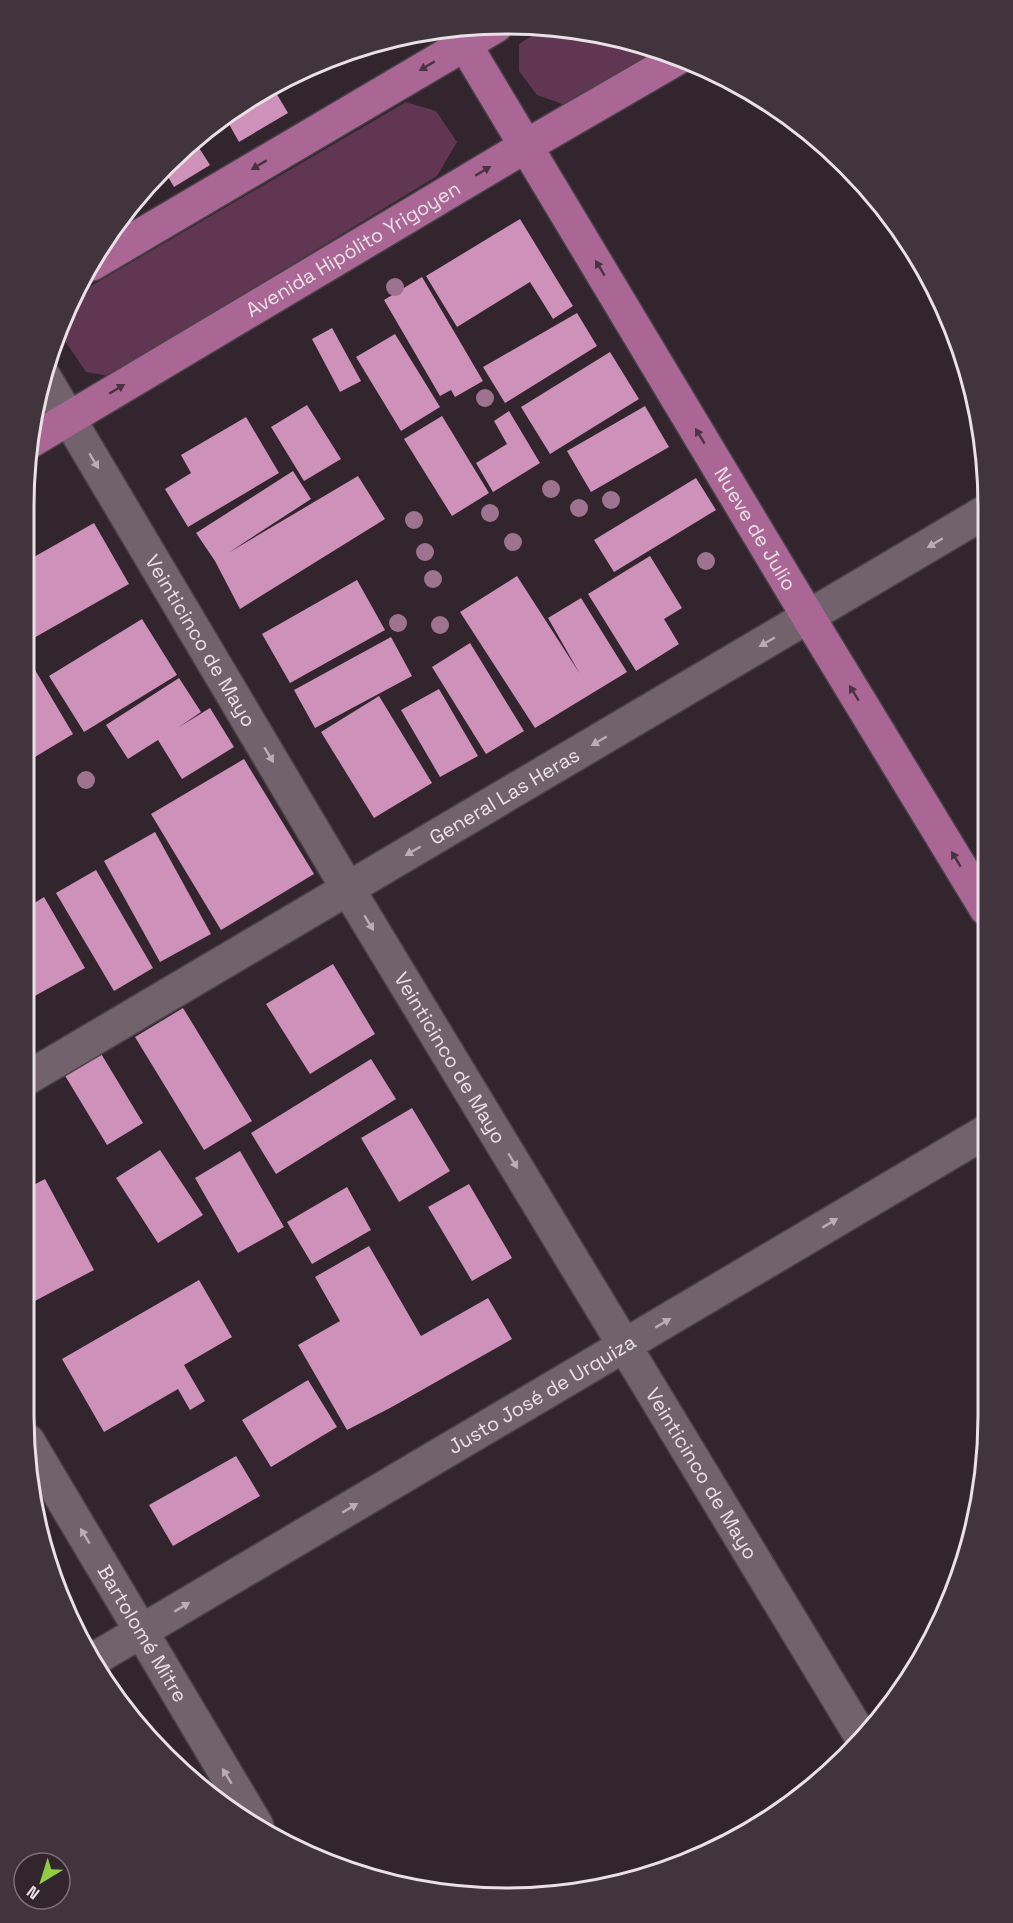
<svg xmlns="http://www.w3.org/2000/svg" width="1013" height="1923" font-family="'Space Grotesk',sans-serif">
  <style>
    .green { fill: #613653 }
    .building { fill: #ce91b9 }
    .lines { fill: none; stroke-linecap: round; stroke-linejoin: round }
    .minor-casing { stroke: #4b4148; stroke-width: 36 }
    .major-casing { stroke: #4b4148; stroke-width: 36 }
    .minor { stroke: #72626c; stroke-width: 33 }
    .major { stroke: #aa6795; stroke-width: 33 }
    .tree { fill: #9e738f }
    .oneway { fill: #4a3242 }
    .oneway2 { fill: #baaeb6 }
    .labels { text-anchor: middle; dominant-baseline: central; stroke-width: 6; stroke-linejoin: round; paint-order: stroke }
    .street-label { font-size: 20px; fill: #eae1e7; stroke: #32252d }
    .rim { fill: none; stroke: #eae1e7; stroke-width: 3 }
  </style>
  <rect width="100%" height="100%" fill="#32252d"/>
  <g class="green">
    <path d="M547,26L632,41L662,52L571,107L537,95L519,71V44Z"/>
    <path d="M406,102L436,111L457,142L437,176L109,376L86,372L59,332L72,297Z"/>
  </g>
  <g class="building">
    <path d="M272,86L288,113L239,142L225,117Z"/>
    <path d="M194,140L210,165L174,187L164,170Z"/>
    <path d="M520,219L573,306L553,319L530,282L457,327L426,276Z"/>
    <path d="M422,277L483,381L455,397L451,390L440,396L384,300Z"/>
    <path d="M577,313L597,346L505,403L483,367Z"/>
    <path d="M332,328L361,381L340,392L312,339Z"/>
    <path d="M395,334L440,407L401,431L356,357Z"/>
    <path d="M610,352L639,399L550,454L521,407Z"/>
    <path d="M307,405L341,459L304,481L271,427Z"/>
    <path d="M645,406L669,447L591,492L567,451Z"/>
    <path d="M509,411L540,463L493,492L476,463L507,444L494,421Z"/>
    <path d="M442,416L489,493L452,516L404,439Z"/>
    <path d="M246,417L279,473L188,527L165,489L191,473L181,455Z"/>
    <path d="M293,471L311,499L228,553L358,476L385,519L240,609L215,561L196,533Z"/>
    <path d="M696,478L716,510L614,572L594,540Z"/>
    <path d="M94,523L129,584L32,639L25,627V562Z"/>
    <path d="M650,556L682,608L664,619L679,644L636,671L588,594Z"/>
    <path d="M517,576L580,674L548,618L581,598L627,672L535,728L460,612Z"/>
    <path d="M357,580L385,630L290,683L262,634Z"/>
    <path d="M142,619L177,675L84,732L49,676Z"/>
    <path d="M391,637L412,676L315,728L294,690Z"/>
    <path d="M470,643L524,731L486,754L432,667Z"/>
    <path d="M25,653L73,734L25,763Z"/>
    <path d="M179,678L201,712L179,727L210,708L234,747L182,779L158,740L128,759L106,725Z"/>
    <path d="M439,689L478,756L440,777L401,710Z"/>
    <path d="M379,696L432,783L374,818L321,732Z"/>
    <path d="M244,759L314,874L221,930L151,814Z"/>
    <path d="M155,832L211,934L160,962L104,861Z"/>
    <path d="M96,870L153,968L114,991L56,893Z"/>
    <path d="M44,897L85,968L24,1002L25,909Z"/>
    <path d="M333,964L375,1034L310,1074L266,1004Z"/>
    <path d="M183,1008L252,1121L204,1150L135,1037Z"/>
    <path d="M100,1052L143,1123L107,1145L64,1074Z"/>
    <path d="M371,1059L396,1099L276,1174L251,1133Z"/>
    <path d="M412,1108L450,1171L399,1202L361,1138Z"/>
    <path d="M160,1150L203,1215L158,1243L116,1178Z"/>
    <path d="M240,1151L284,1227L238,1253L195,1178Z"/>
    <path d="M45,1179L94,1270L29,1304L24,1295V1190Z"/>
    <path d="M469,1184L512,1258L472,1281L428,1207Z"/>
    <path d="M347,1187L371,1230L312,1264L287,1222Z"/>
    <path d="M369,1246L421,1336L488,1298L512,1339L390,1408L347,1430L298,1345L340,1321L315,1277Z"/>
    <path d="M199,1280L232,1337L184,1365L205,1401L190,1410L178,1389L104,1432L62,1359Z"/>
    <path d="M308,1380L337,1427L271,1467L242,1420Z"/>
    <path d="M236,1456L260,1496L173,1546L149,1505Z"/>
  </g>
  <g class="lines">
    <g class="minor-casing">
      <g id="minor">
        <path id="s1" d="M43,375L348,889L862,1738"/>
        <path id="s2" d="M24,1080L985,512"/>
        <path id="s3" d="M28,1441L257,1826"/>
        <path id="s4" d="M96,1658L987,1131"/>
      </g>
    </g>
    <g class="major-casing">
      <g id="major">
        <path id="s5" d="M455,28L809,618L986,909"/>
        <path d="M92,264L496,26"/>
        <path id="s6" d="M31,441L526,146L678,58"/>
      </g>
    </g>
    <use href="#minor" class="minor"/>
    <use href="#major" class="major"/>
  </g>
  <g class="tree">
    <circle cx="395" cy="287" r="9"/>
    <circle cx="485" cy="398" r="9"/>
    <circle cx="551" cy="489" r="9"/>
    <circle cx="611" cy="500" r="9"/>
    <circle cx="579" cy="508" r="9"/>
    <circle cx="490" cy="513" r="9"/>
    <circle cx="414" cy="520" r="9"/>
    <circle cx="513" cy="542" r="9"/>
    <circle cx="425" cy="552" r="9"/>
    <circle cx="706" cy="561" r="9"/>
    <circle cx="433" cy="579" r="9"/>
    <circle cx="398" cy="623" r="9"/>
    <circle cx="440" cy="625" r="9"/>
    <circle cx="86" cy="780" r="9"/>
  </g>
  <defs><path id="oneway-solid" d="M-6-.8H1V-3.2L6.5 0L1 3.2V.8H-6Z" transform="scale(1.5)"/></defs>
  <g class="oneway">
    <use href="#oneway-solid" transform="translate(427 66) rotate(149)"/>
    <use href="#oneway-solid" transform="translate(259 165) rotate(149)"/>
    <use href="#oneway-solid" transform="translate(483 171) rotate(-31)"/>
    <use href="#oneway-solid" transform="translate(600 268) rotate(-121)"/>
    <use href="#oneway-solid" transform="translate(117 389) rotate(-31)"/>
    <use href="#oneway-solid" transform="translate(700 436) rotate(-121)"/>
    <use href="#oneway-solid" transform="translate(854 693) rotate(-121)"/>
    <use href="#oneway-solid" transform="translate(956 859) rotate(-121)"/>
  </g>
  <g class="oneway2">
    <use href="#oneway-solid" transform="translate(94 461) rotate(59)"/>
    <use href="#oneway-solid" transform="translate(935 543) rotate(149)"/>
    <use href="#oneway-solid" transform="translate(767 642) rotate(150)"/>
    <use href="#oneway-solid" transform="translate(599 741) rotate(150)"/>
    <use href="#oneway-solid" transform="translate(269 755) rotate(59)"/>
    <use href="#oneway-solid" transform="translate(413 851) rotate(150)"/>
    <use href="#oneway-solid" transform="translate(369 923) rotate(59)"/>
    <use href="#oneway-solid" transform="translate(513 1161) rotate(59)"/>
    <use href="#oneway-solid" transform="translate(830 1223) rotate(-31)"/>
    <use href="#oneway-solid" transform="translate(663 1323) rotate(-31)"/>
    <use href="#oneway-solid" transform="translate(350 1508) rotate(-31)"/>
    <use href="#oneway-solid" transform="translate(85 1536) rotate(-121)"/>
    <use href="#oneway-solid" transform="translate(182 1607) rotate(-31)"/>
    <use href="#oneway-solid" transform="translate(227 1776) rotate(-121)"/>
  </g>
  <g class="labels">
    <g class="street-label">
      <text stroke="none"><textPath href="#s6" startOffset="375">Avenida Hipólito Yrigoyen</textPath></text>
      <text stroke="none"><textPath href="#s5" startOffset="584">Nueve de Julio</textPath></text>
      <text stroke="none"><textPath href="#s1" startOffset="309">Veinticinco de Mayo</textPath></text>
      <text stroke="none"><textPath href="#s2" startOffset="558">General Las Heras</textPath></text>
      <text stroke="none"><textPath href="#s1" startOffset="795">Veinticinco de Mayo</textPath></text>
      <text stroke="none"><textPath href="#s4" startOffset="518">Justo José de Urquiza</textPath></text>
      <text stroke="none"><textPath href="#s1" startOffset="1281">Veinticinco de Mayo</textPath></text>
      <text stroke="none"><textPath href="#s3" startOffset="224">Bartolomé Mitre</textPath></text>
    </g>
  </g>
  <path d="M0 0H1013V1923H0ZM506 34H506A472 472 0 0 1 978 506V1416A472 472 0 0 1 506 1888H506A472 472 0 0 1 34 1416V506A472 472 0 0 1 506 34Z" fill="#41343c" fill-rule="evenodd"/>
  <path class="rim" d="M506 34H506A472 472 0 0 1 978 506V1416A472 472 0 0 1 506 1888H506A472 472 0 0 1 34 1416V506A472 472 0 0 1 506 34Z"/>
  <g transform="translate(42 1881) rotate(218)"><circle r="28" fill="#32252d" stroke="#7c7077" stroke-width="1.5"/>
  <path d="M0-4.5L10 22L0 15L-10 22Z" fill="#90cd41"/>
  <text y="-9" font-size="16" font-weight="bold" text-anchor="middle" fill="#eae1e7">N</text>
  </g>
</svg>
